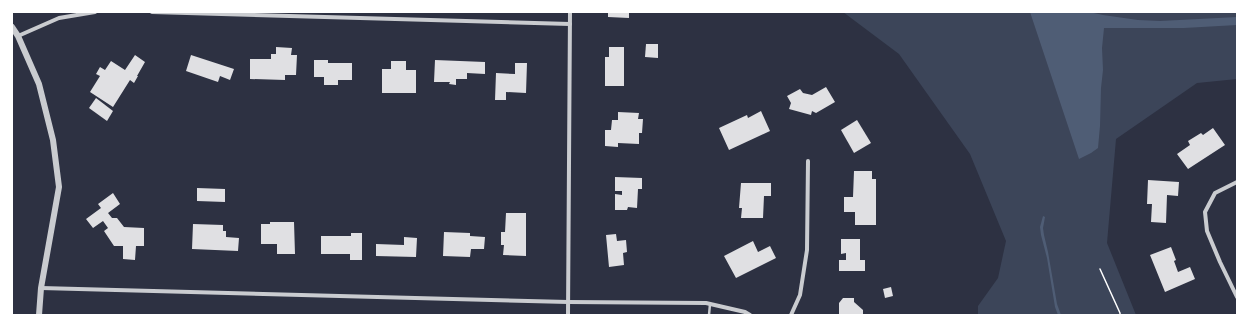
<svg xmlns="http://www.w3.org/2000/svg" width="1249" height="327" font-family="'DejaVu Sans',sans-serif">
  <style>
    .green { fill: #3c4559 }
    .water { fill: #4f5d75 }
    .building { fill: #e0e0e3 }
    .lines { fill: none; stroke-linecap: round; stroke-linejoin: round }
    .path { stroke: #fff; stroke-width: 1.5 }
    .service { stroke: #caccd0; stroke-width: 2.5 }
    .minor { stroke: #caccd0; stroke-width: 4 }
    .tertiary { stroke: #caccd0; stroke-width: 6 }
  </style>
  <rect width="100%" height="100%" fill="#2d3142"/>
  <path class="green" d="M843,12H1237V79L1197,83L1116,139L1107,243L1136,315H978V306L998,278L1006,241L970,154L899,54Z"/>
  <g class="water">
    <path d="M1030,12H1089L1103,15L1138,20L1160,21L1237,17V25L1184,28H1104L1102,48L1103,70L1101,88L1100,126L1098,148L1091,153L1079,159Z"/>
    <path d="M1043,216L1045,217L1043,228L1044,235L1048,252L1057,304L1061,315H1058L1055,307L1047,258L1041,235L1040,227Z"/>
  </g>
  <g class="building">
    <path d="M608,12H629V18L608,17Z"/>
    <path d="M646,44H658V58L645,57Z"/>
    <path d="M276,47L292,48L291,55H297L296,75H285V80L250,79V59H271V54H276Z"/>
    <path d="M609,47H624V86H605V57H609Z"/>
    <path d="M135,55L145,62L137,76H138L134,83L130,80L113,107L90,92L100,76L96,74L100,67L105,70L111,61L125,70Z"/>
    <path d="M191,55L234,69L230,80L220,76L218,82L186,71Z"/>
    <path d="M314,60H328V63H352V80H338V85H324V77H314Z"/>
    <path d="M435,60L485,62V74L467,73V79H456V85L449,84L450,82H434Z"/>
    <path d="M391,61H406V70H416V93H382V69H391Z"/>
    <path d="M515,63H527L526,93L506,92V100H495L496,73L515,74Z"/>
    <path d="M826,87L835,102L816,113L812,111L811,115L789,109L791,103L787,96L800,89L803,93L812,95Z"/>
    <path d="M96,98L113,111L107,121L89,108Z"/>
    <path d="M761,111L770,131L729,150L719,128L747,115L748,118Z"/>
    <path d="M618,112L639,113L638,119H643L642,133H639V144L618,143V147L605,146V130H611L612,120H618Z"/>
    <path d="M857,120L871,143L854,153L841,130Z"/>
    <path d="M1213,128L1225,145L1188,169L1177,154L1190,145L1188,141L1201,133L1203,135Z"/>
    <path d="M854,171H872V179H876V225H855V212H844V197H853Z"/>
    <path d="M615,177L642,178V189H638L637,208L628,207L627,210H615V194L622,195V191H615Z"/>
    <path d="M1148,180L1179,182L1178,196L1167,195L1166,223L1151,222L1152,204H1147Z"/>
    <path d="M741,183H771V196H764L763,218H741L742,208H739Z"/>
    <path d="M197,188L225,189V202L197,201Z"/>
    <path d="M113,193L120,204L108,213L112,218H117L124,227L144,228V246H136L135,260L123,259V246H114L104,231L108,228L103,221L93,228L86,219L101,208L98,204Z"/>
    <path d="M506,213H526V256L503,255L504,245H501V232H505Z"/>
    <path d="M270,222H294L295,254H277V244H261V224H270Z"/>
    <path d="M193,224L223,225V231H226V237L239,238L238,251L192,249Z"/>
    <path d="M444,232L470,233V236L485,237L484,249H471L470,257L443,256Z"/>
    <path d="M351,233H362V260H350V254H321V236H351Z"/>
    <path d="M616,234L617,241L626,240L627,252L623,253L624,265L609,267L606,235Z"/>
    <path d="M404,237L417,238L416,257L376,256V244L404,245Z"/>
    <path d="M841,239H860V260H865V271H839V260H846V253L841,254Z"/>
    <path d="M753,241L758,252L770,246L776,258L736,278L724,256Z"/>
    <path d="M1171,247L1176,260L1174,261L1178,272L1190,267L1195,279L1165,292L1150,255Z"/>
    <path d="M891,287L893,296L885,298L883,289Z"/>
    <path d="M843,298H854V302L863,310V315H839V303Z"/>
  </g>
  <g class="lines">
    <path class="path" d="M1100,269L1120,313V315"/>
    <path class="service" d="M709,315L710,304"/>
    <g class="minor">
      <path d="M152,12L570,24"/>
      <path d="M18,36L59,18L95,12"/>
      <path d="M1237,182L1215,193L1205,212L1207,231L1220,262L1237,297"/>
      <path d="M41,288L568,302L706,303L745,312L750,315"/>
      <path d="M568,315L570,12"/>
      <path d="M791,315L800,295L807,250L808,161"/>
    </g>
    <path class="tertiary" d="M12,27L18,36L39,84L53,140L59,187L41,288L39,315"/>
  </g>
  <rect width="1249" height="327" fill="none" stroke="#ffffff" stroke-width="26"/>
</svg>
